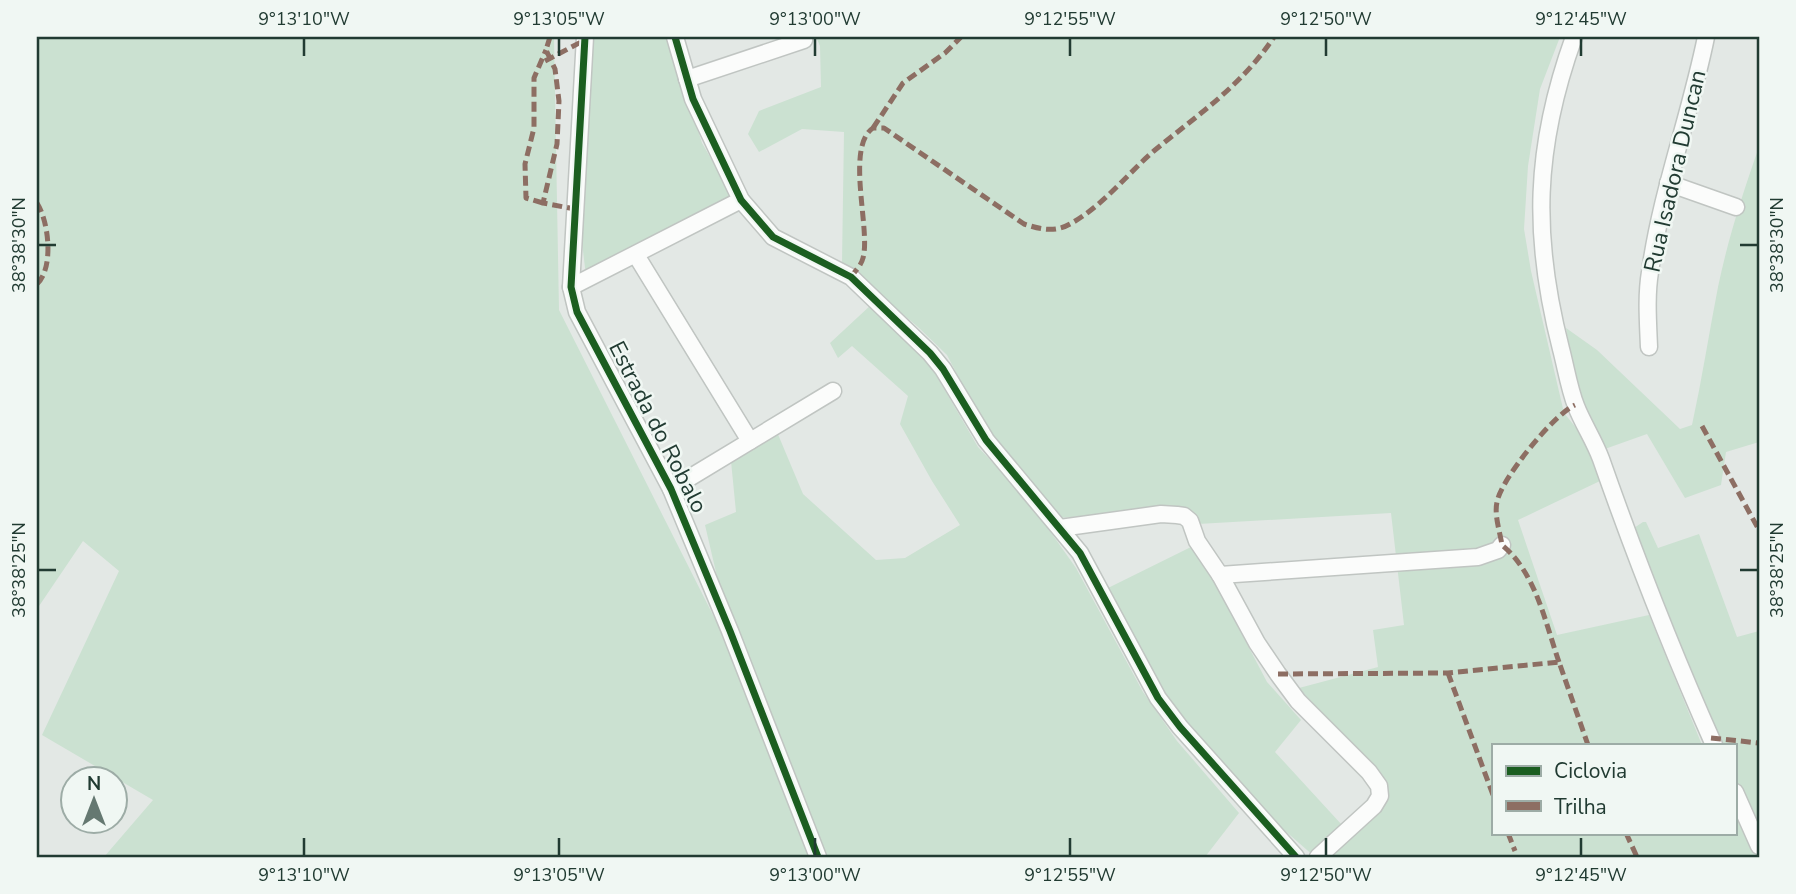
<svg xmlns="http://www.w3.org/2000/svg" width="1796" height="894" font-family="'Nunito Sans',sans-serif">
  <style>
    .green { fill: #cbe1d1 }
    .lines { fill: none; stroke-linecap: round; stroke-linejoin: round }
    .minor-casing { stroke: #c0c5c2; stroke-width: 19 }
    .minor { stroke: #fbfcfb; stroke-width: 16 }
    .quiet { stroke: #8d6e63; stroke-width: 5; stroke-dasharray: 10 5; stroke-linecap: butt }
    .cycleway-casing { stroke: #f0f7f3; stroke-width: 11 }
    .cycleway { stroke: #1b5e20; stroke-width: 7 }
    .ticks { fill: none; stroke: #213b32; stroke-width: 2.5 }
    .labels { text-anchor: middle; dominant-baseline: central; stroke-width: 5; stroke-linejoin: round; paint-order: stroke }
    .street-label { font-size: 23px; fill: #213b32; stroke: #f0f7f3 }
    .neatline { fill: none; stroke: #213b32; stroke-width: 2.5 }
    .ticks-label { font-size: 18px; text-anchor: middle; fill: #213b32 }
  </style>
  <rect width="100%" height="100%" fill="#e3e8e5"/>
  <g class="green">
    <path d="M37,37H554L559,310L719,627L820,857H104L153,800L42,735L119,571L83,541L37,609Z"/>
    <path d="M593,37H669L702,143L733,197L586,276L579,217Z"/>
    <path d="M816,37H1560L1540,89L1528,166L1524,229L1531,271L1564,413L1591,446L1600,481L1518,520L1557,635L1649,615L1702,745H1493V833H1735V811L1758,857H1315L1275,822L1181,718L1150,671L1108,588L1195,545L1267,682L1301,720L1275,752L1353,837L1378,811L1364,759L1299,688L1378,667L1373,630L1404,625L1391,513L1198,524L1132,512L1059,518L987,432L947,355L918,327L842,263L844,132L802,129L759,152L748,134L759,111L821,87L820,46Z"/>
    <path d="M1759,147V442L1726,452L1721,485L1685,498L1647,434L1602,450L1576,389L1566,328L1597,350L1680,429L1692,425C1702,379 1709,333 1718,287C1728,239 1743,192 1759,147Z"/>
    <path d="M872,304L925,356L978,447L1028,500L1076,568L1143,692L1177,741L1239,813L1205,857H825L774,719L722,598L705,525L736,512L731,461L777,432L803,494L876,560L905,558L960,525L932,481L900,424L908,396L852,346L838,358L830,343Z"/>
    <path d="M1643,522H1646L1658,548L1699,534L1737,637L1759,631V828L1735,778V745H1719L1631,530Z"/>
  </g>
  <g class="lines">
    <g class="minor-casing">
      <g id="minor">
        <path d="M585,37L571,287L577,312L671,489L730,631L818,857"/>
        <path d="M675,37L693,99L741,200L773,237L851,277L930,353L943,369L986,440L1080,553L1158,698L1180,727L1296,857"/>
        <path d="M1574,37C1534,148 1532,236 1561,349C1566,368 1569,388 1576,406C1583,424 1594,440 1601,459C1635,556 1672,651 1714,745"/>
        <path d="M687,79L804,40"/>
        <path d="M1668,183L1736,207"/>
        <path d="M636,255L750,441"/>
        <path d="M571,287L741,200"/>
        <path d="M1649,347C1648,322 1646,296 1650,272C1661,192 1690,116 1706,37"/>
        <path d="M671,489L833,391"/>
        <path d="M1060,528L1161,514L1177,515L1184,516L1190,521L1197,541L1220,575L1257,643L1278,674L1298,701L1369,772L1379,786L1380,796L1374,806L1318,857"/>
        <path d="M1220,575L1478,557L1498,550L1502,545"/>
        <path d="M1735,792L1759,846"/>
      </g>
    </g>
    <use href="#minor" class="minor"/>
    <g class="quiet">
      <path d="M550,37L546,50L555,69L559,101L557,144L543,203L575,209"/>
      <path d="M545,61L585,40"/>
      <path d="M873,128L903,83L945,53L961,37"/>
      <path d="M37,203C49,222 54,268 37,284"/>
      <path d="M543,203L526,198L525,164L534,128V78L546,50"/>
      <path d="M851,277C855,271 861,266 863,258C871,230 845,147 873,128H884L1024,224C1040,229 1054,233 1070,224C1103,206 1127,174 1155,150C1199,114 1242,85 1274,37"/>
      <path d="M1702,426L1759,530"/>
      <path d="M1559,662C1545,622 1536,573 1502,545C1500,532 1494,515 1497,502C1501,479 1554,414 1575,405"/>
      <path d="M1448,673L1493,795"/>
      <path d="M1278,674L1448,673L1559,662L1588,745"/>
      <path d="M1711,738L1759,743"/>
      <path d="M1508,833L1515,851"/>
      <path d="M1626,833L1637,857"/>
    </g>
    <g class="cycleway-casing">
      <g id="cycleway">
        <path d="M585,37L571,287L577,312L671,489L730,631L818,857"/>
        <path d="M675,37L693,99L741,200L773,237L851,277L930,353L943,369L986,440L1080,553L1158,698L1180,727L1296,857"/>
      </g>
    </g>
    <use href="#cycleway" class="cycleway"/>
  </g>
  <path class="ticks" d="M304,38V56M559,38V56M815,38V56M1070,38V56M1326,38V56M1581,38V56M38,245H56M1740,245H1758M38,570H56M1740,570H1758M304,838V856M559,838V856M815,838V856M1070,838V856M1326,838V856M1581,838V856"/>
  <g class="labels">
    <g class="street-label">
      <text transform="translate(1675 171) rotate(-77)">Rua Isadora Duncan</text>
      <text transform="translate(658 427) rotate(63)">Estrada do Robalo</text>
    </g>
  </g>
  <rect width="1796" height="894" fill="none" stroke="#f0f7f3" stroke-width="77"/>
  <rect x="1492" y="744" width="245" height="91" fill="#f0f7f3" stroke="#9daca6" stroke-width="2"/>
  <rect x="1506" y="766" width="35" height="10" fill="#1b5e20" stroke="#9daca6" stroke-width="2"/>
  <text x="1554" y="778" font-size="21" fill="#213b32">Ciclovia</text>
  <rect x="1506" y="801" width="35" height="10" fill="#8d6e63" stroke="#9daca6" stroke-width="2"/>
  <text x="1554" y="814" font-size="21" fill="#213b32">Trilha</text>
  <g transform="translate(94 800)"><circle r="33" fill="#f0f7f3" stroke="#9daca6" stroke-width="2"/>
  <path d="M0-5L12 26L0 18L-12 26Z" fill="#657871"/>
  <text y="-10" font-size="19" font-weight="bold" text-anchor="middle" fill="#213b32">N</text>
  </g>
  <rect x="38" y="38" width="1720" height="818" class="neatline"/>
  <g class="ticks-label">
    <text x="304" y="25">9°13'10"W</text>
    <text x="559" y="25">9°13'05"W</text>
    <text x="815" y="25">9°13'00"W</text>
    <text x="1070" y="25">9°12'55"W</text>
    <text x="1326" y="25">9°12'50"W</text>
    <text x="1581" y="25">9°12'45"W</text>
    <text transform="translate(19 245) rotate(-90)" y="6">38°38'30"N</text>
    <text transform="translate(1777 245) rotate(-90)" y="6">38°38'30"N</text>
    <text transform="translate(19 570) rotate(-90)" y="6">38°38'25"N</text>
    <text transform="translate(1777 570) rotate(-90)" y="6">38°38'25"N</text>
    <text x="304" y="881">9°13'10"W</text>
    <text x="559" y="881">9°13'05"W</text>
    <text x="815" y="881">9°13'00"W</text>
    <text x="1070" y="881">9°12'55"W</text>
    <text x="1326" y="881">9°12'50"W</text>
    <text x="1581" y="881">9°12'45"W</text>
  </g>
</svg>
